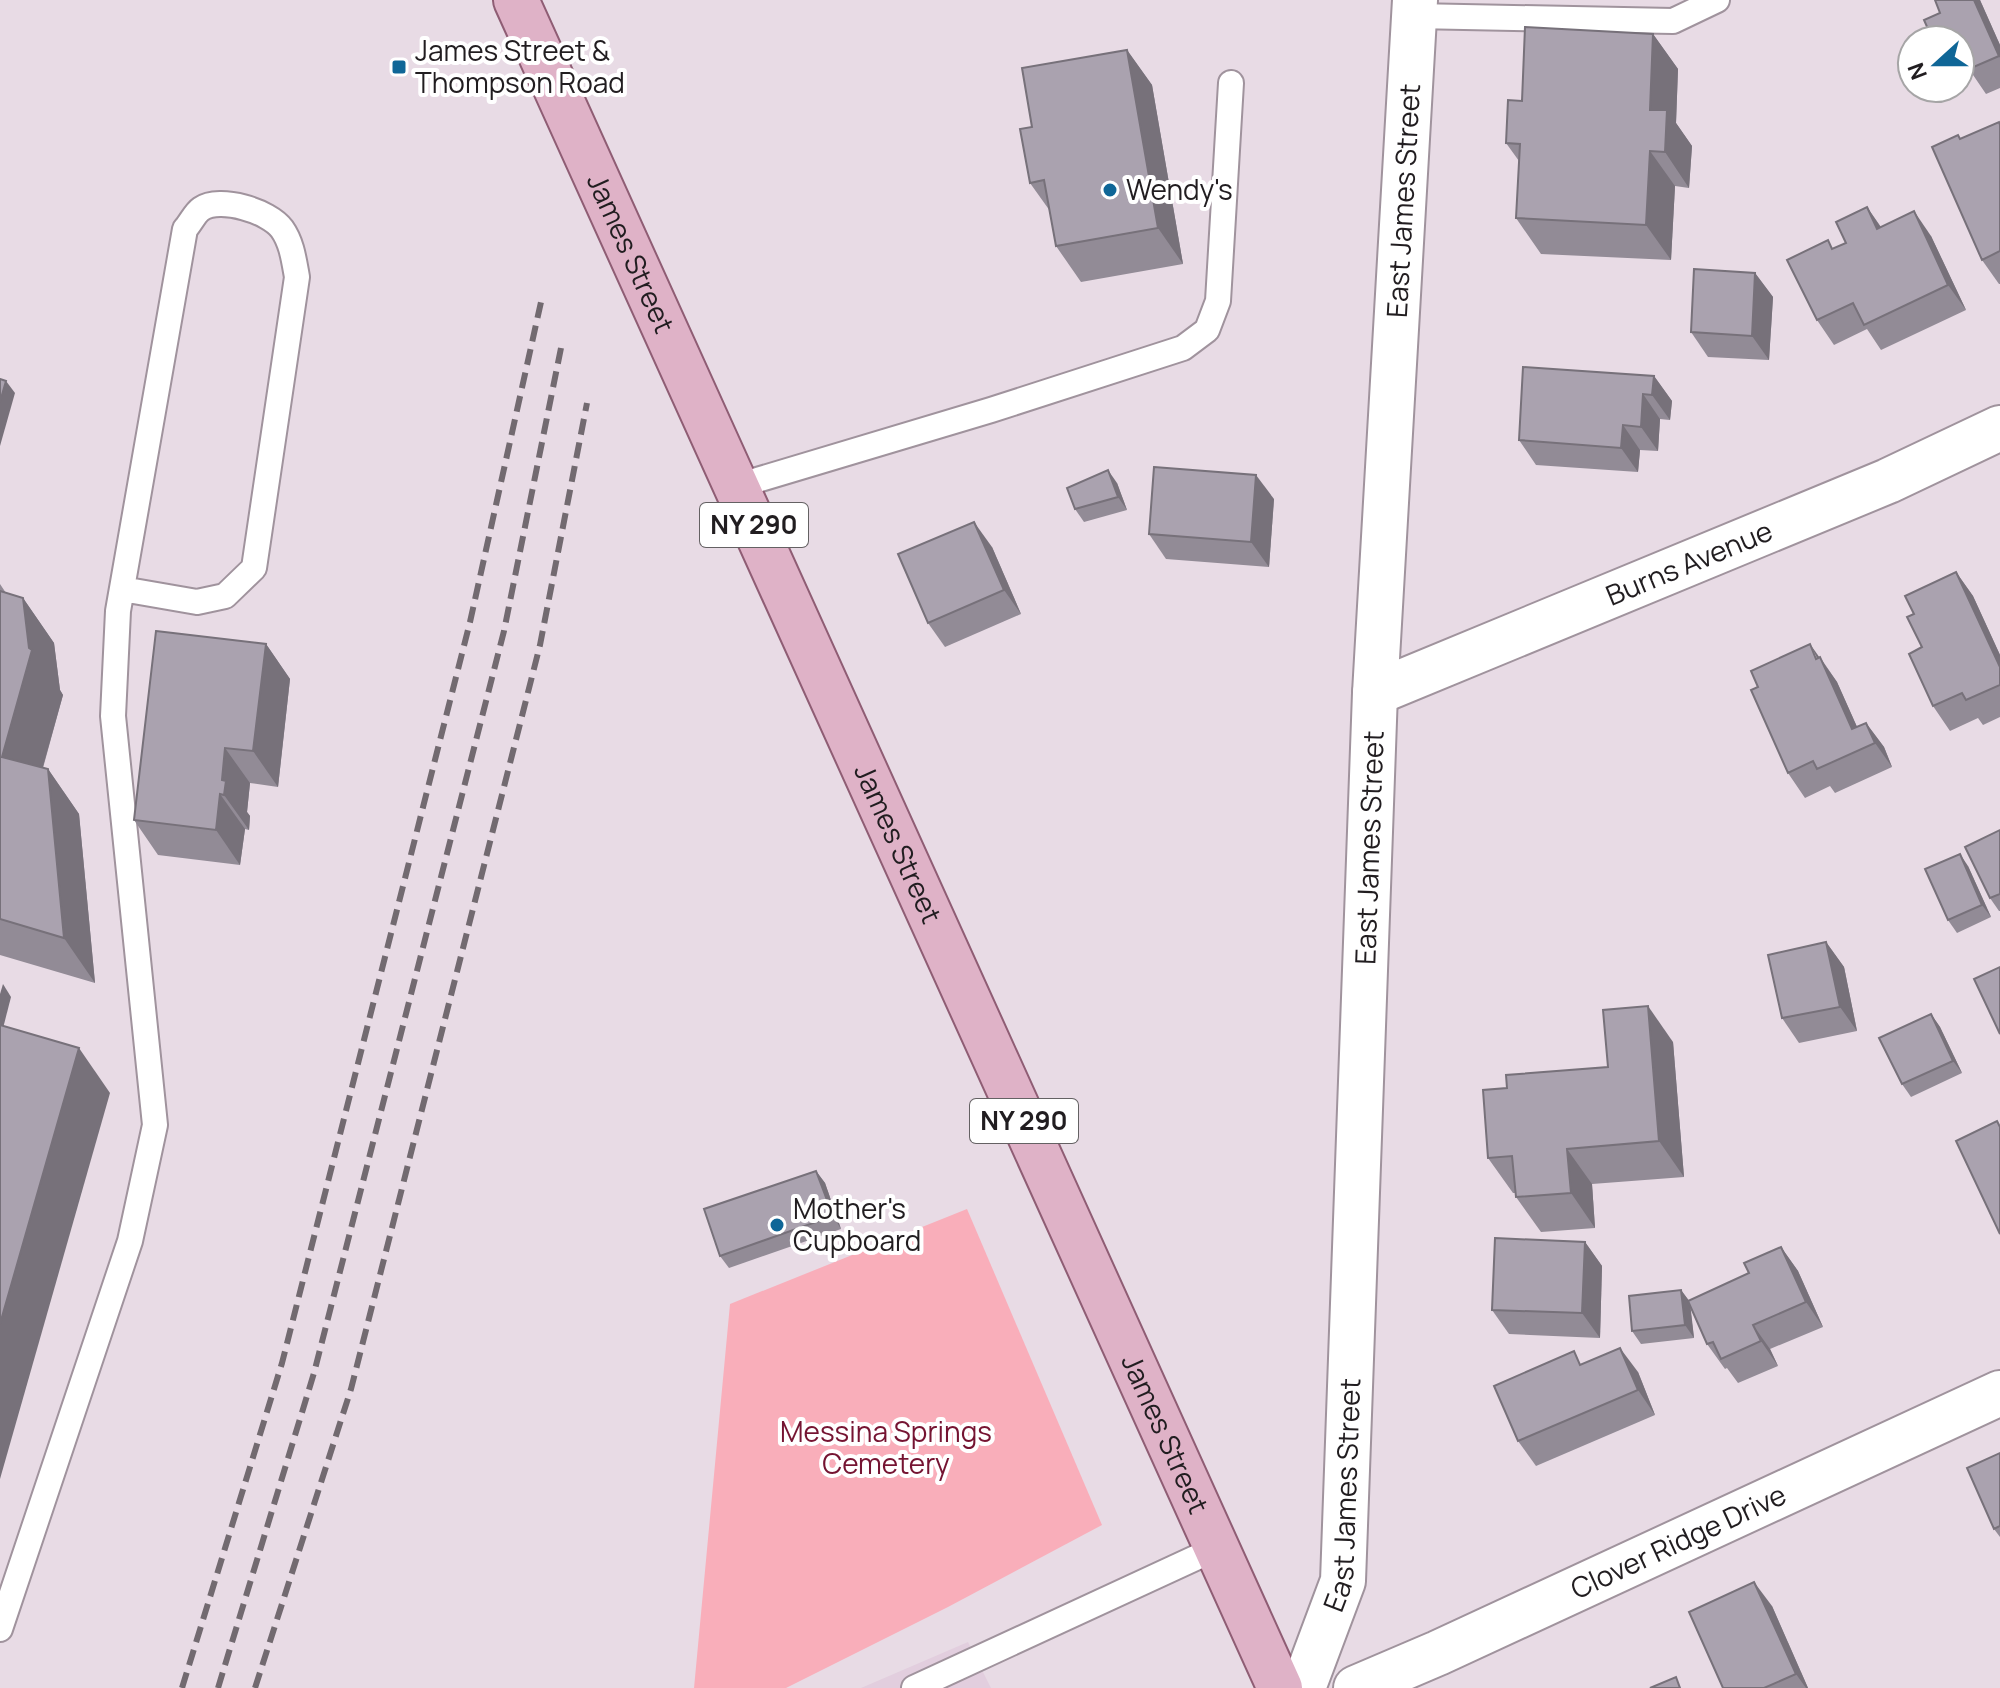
<svg xmlns="http://www.w3.org/2000/svg" width="2000" height="1688" viewBox="0 0 2000 1688" font-family="Manrope,sans-serif">
<style>
.built{fill:#e2cede}
.green{fill:#f9aeba}
.lines{fill:none;stroke-linecap:round;stroke-linejoin:round}
.service-casing{stroke:#a0939d;stroke-width:28}
.minor-casing{stroke:#a0939d;stroke-width:48}
.primary-casing{stroke:#8f5d74;stroke-width:48}
.service{stroke:#fff;stroke-width:24}
.minor{stroke:#fff;stroke-width:44}
.primary{stroke:#dfb2c7;stroke-width:44}
.rail{stroke:#726a70;stroke-width:6;stroke-dasharray:16 8;stroke-linecap:butt}
.wall{fill:#928b96}
.shaded-wall{fill:#77717a}
.building{fill:#aaa2af;stroke:#77717a;stroke-width:2}
.poi-dot{fill:#0f6697;stroke:#fff;stroke-width:3}
.labels{text-anchor:middle;stroke-width:8;stroke-linejoin:round;paint-order:stroke}
.shield{fill:#fff;stroke:#646163;stroke-width:2}
.shield-label{font-size:26px;font-weight:bold;fill:#211d20}
.poi-label{font-size:28px;fill:#211d20;stroke:#fff;text-anchor:start}
.street-label{font-size:28px;fill:#211d20;stroke:#fff}
.park-label{font-size:28px;fill:#751432;stroke:#fff}
</style>
<rect width="100%" height="100%" fill="#e8dbe5"/>
<path class="built" d="M968,1642L991,1688H861Z"/>
<path class="green" d="M967,1209L1102,1525L948,1607L786,1688H694L730,1304Z"/>
<g class="lines">
<defs>
<g id="service">
<path d="M1414,16L1673,21L1717,0"/>
<path d="M737,486L991,410L1183,348L1207,330L1218,301L1231,83"/>
<path d="M0,1629L130,1241L155,1125L113,716L118,611L185,229C190,224 195,213 201,209C220,196 269,211 282,229C292,243 294,261 297,277L254,568L225,596L197,602L122,589"/>
<path d="M914,1688L1217,1548"/>
</g>
<g id="minor">
<path id="s1" d="M1375,693L1888,481L2000,428"/>
<path id="s2" d="M1303,1688L1343,1581L1375,693L1415,0"/>
<path id="s3" d="M1356,1688L1438,1653L2000,1393"/>
</g>
<g id="primary">
<path id="s4" d="M516,0L1280,1688"/>
</g>
</defs>
<use href="#service" class="service-casing"/>
<use href="#minor" class="minor-casing"/>
<use href="#primary" class="primary-casing"/>
<use href="#service" class="service"/>
<use href="#minor" class="minor"/>
<use href="#primary" class="primary"/>
<g class="rail">
<path d="M182,1688L282,1363L470,622L541,302"/>
<path d="M218,1688L314,1373L504,631L561,348"/>
<path d="M255,1688L351,1389L540,645L587,403"/>
</g>
</g>
<g class="wall">
<path d="M1980,0L2000,45V88L1986,94L1969,69L1963,57L1960,58V40H1933L1932,38Z"/>
<path d="M1653,34L1678,69L1676,123L1692,146L1689,188L1675,186L1671,260L1541,254L1516,218L1519,161L1506,143L1522,101Z"/>
<path d="M1127,50L1152,85L1183,264L1081,282L1056,246L1050,211L1030,183L1032,127Z"/>
<path d="M2000,124V284H1999L1982,260L1961,139Z"/>
<path d="M1867,207L1881,227L1931,236L1966,310L1881,350L1867,329L1834,345L1817,320L1834,248L1846,243Z"/>
<path d="M1755,273L1773,297L1769,360L1708,357L1691,332Z"/>
<path d="M1654,376L1672,401L1670,420L1660,419L1658,451L1640,450L1638,472L1536,465L1519,440Z"/>
<path d="M1117,483L1127,510L1084,522L1075,509Z"/>
<path d="M1274,499L1269,567L1166,559L1149,534Z"/>
<path d="M992,547L1021,614L945,647L928,623Z"/>
<path d="M1956,572L1973,596L2000,655V717L1983,725L1978,718L1950,731L1933,706L1914,614Z"/>
<path d="M0,584L6,593L23,598L54,643L60,690L63,695L43,768L48,769L79,814L95,983L0,955Z"/>
<path d="M266,644L290,679L278,787L250,783L247,812L250,816L249,830L245,829L240,865L158,855L134,820Z"/>
<path d="M1820,657L1837,682L1857,727L1866,723L1884,747L1892,767L1835,793L1830,786L1805,798L1788,773Z"/>
<path d="M2000,830V911H1999L1990,898Z"/>
<path d="M1968,866L1991,917L1957,933L1948,920Z"/>
<path d="M1826,942L1844,967L1857,1031L1799,1043L1782,1018Z"/>
<path d="M1931,1014L1940,1027L1962,1073L1911,1097L1902,1084Z"/>
<path d="M1673,1042L1684,1177L1592,1184L1595,1228L1541,1232L1516,1197V1193H1513L1488,1158L1507,1088L1608,1067Z"/>
<path d="M816,1171L825,1183L841,1229L729,1268L720,1256Z"/>
<path d="M1585,1242L1602,1266L1600,1338L1509,1334L1492,1310Z"/>
<path d="M1781,1247L1798,1271L1823,1327L1770,1349L1778,1366L1738,1383L1727,1368L1725,1369L1707,1344L1690,1307L1694,1338L1641,1344L1632,1331L1681,1290L1689,1301L1749,1273Z"/>
<path d="M1583,1363L1638,1372L1655,1415L1536,1466L1518,1441Z"/>
<path d="M2000,1453V1537L1994,1529Z"/>
<path d="M1772,1606L1808,1688H1723Z"/>
</g>
<g class="shaded-wall">
<path d="M1974,0H1980L2000,45V58Z"/>
<path d="M1653,34L1678,69L1676,123L1692,146L1689,188L1665,152L1650,110Z"/>
<path d="M1127,50L1152,85L1183,264L1158,228Z"/>
<path d="M1650,151L1675,186L1671,260L1646,225Z"/>
<path d="M1867,207L1884,232L1877,229Z"/>
<path d="M1914,211L1931,236L1966,310L1948,285Z"/>
<path d="M1755,273L1773,297L1769,360L1752,336Z"/>
<path d="M1654,376L1672,401L1670,420L1652,395Z"/>
<path d="M6,381L15,393L0,446V402Z"/>
<path d="M1643,394L1660,419L1658,451L1641,427Z"/>
<path d="M1623,425L1640,450L1638,472L1621,448Z"/>
<path d="M1108,470L1117,483L1127,510L1118,497Z"/>
<path d="M1256,475L1274,499L1269,567L1251,542Z"/>
<path d="M974,522L992,547L1021,614L1004,590Z"/>
<path d="M1956,572L1973,596L2000,655V667Z"/>
<path d="M23,598L54,643L60,690L63,695L33,802L2,757L29,648Z"/>
<path d="M266,644L290,679L278,787L253,751Z"/>
<path d="M1810,644L1837,682L1866,747L1852,729Z"/>
<path d="M1866,723L1884,747L1892,767L1875,743Z"/>
<path d="M225,748L250,783L247,812L250,816L249,830L224,795L222,780Z"/>
<path d="M48,769L79,814L95,983L64,938Z"/>
<path d="M220,794L245,829L240,865L216,830Z"/>
<path d="M1960,854L1968,866L1991,917L1982,905Z"/>
<path d="M1826,942L1844,967L1857,1031L1840,1007Z"/>
<path d="M3,984L11,997L0,1040V994Z"/>
<path d="M1648,1006L1673,1042L1684,1177L1659,1141Z"/>
<path d="M1931,1014L1940,1027L1962,1073L1953,1061Z"/>
<path d="M79,1048L110,1093L0,1479V1324Z"/>
<path d="M1567,1149L1592,1184L1595,1228L1571,1193Z"/>
<path d="M816,1171L825,1183L841,1229L833,1216Z"/>
<path d="M1585,1242L1602,1266L1600,1338L1582,1313Z"/>
<path d="M1781,1247L1798,1271L1823,1327L1806,1302Z"/>
<path d="M1681,1290L1690,1302L1694,1338L1685,1325Z"/>
<path d="M1753,1325L1770,1349L1778,1366L1761,1341Z"/>
<path d="M1620,1348L1638,1372L1655,1415L1638,1390Z"/>
<path d="M1754,1582L1772,1606L1808,1688H1806L1796,1674Z"/>
</g>
<g class="building">
<path d="M1935,0H1974L1999,56L1969,69L1960,49V40H1956L1951,30L1932,38L1924,20L1940,13Z"/>
<path d="M1525,27L1653,34L1650,110H1667L1665,152L1650,151L1646,225L1516,218L1520,144L1506,143L1508,100L1522,101Z"/>
<path d="M1127,50L1158,228L1056,246L1044,180L1030,183L1020,129L1032,127L1022,68Z"/>
<path d="M1999,122L2000,125V251L1982,260L1932,147L1958,135L1960,139Z"/>
<path d="M1867,207L1877,229L1914,211L1948,285L1864,325L1853,303L1817,320L1787,260L1828,240L1832,249L1846,243L1836,222Z"/>
<path d="M1694,269L1755,273L1752,336L1691,332Z"/>
<path d="M1523,367L1654,376L1652,395L1643,394L1641,427L1623,425L1621,448L1519,440Z"/>
<path d="M0,379L6,381L0,402Z"/>
<path d="M1154,467L1256,475L1251,542L1149,534Z"/>
<path d="M1108,470L1118,497L1075,509L1067,488Z"/>
<path d="M974,522L1004,590L928,623L898,554Z"/>
<path d="M1956,572L2000,667V685L1966,700L1962,693L1933,706L1909,654L1922,647L1907,617L1914,614L1905,596Z"/>
<path d="M0,591L23,598L29,648L32,650L2,757L48,769L64,938L0,919Z"/>
<path d="M156,631L266,644L253,751L225,748L222,780L226,781L224,795L220,794L216,830L134,820Z"/>
<path d="M1810,644L1816,659L1820,657L1852,729L1866,723L1875,743L1817,769L1813,761L1788,773L1751,690L1758,687L1751,671Z"/>
<path d="M2000,830V894L1990,898L1965,847Z"/>
<path d="M1960,854L1982,905L1948,920L1925,869Z"/>
<path d="M1826,942L1840,1007L1782,1018L1768,955Z"/>
<path d="M2000,967V1034L1974,979Z"/>
<path d="M1648,1006L1659,1141L1567,1149L1571,1193L1516,1197L1512,1156L1488,1158L1483,1090L1507,1088L1506,1075L1608,1067L1603,1010Z"/>
<path d="M1931,1014L1953,1061L1902,1084L1879,1038Z"/>
<path d="M0,1025L79,1048L0,1324Z"/>
<path d="M1997,1121L2000,1127V1234L1956,1141Z"/>
<path d="M816,1171L833,1216L720,1256L704,1209Z"/>
<path d="M1495,1238L1585,1242L1582,1313L1492,1310Z"/>
<path d="M1781,1247L1806,1302L1753,1325L1761,1341L1721,1359L1713,1342L1707,1344L1688,1301L1749,1273L1744,1263Z"/>
<path d="M1681,1290L1685,1325L1632,1331L1629,1296Z"/>
<path d="M1620,1348L1638,1390L1518,1441L1494,1386L1574,1351L1580,1365Z"/>
<path d="M2000,1453V1526L1994,1529L1967,1468Z"/>
<path d="M1754,1582L1796,1674L1764,1688H1723L1689,1612Z"/>
<path d="M1676,1677L1680,1688H1650Z"/>
</g>
<g class="poi-dot">
<rect x="391" y="59" width="16" height="16" rx="4"/>
<circle cx="1110" cy="190" r="8"/>
<circle cx="777" cy="1225" r="8"/>
</g>
<g class="labels">
<g class="shield">
<rect x="700" y="503" width="108" height="44" rx="6"/>
<rect x="970" y="1099" width="108" height="44" rx="6"/>
</g>
<g class="shield-label">
<text x="754" y="534">NY 290</text>
<text x="1024" y="1130">NY 290</text>
</g>
<g class="poi-label">
<text x="415" y="61">James Street &amp;<tspan x="415" dy="32">Thompson Road</tspan></text>
<text x="1126" y="200">Wendy's</text>
<text x="793" y="1219">Mother's<tspan x="793" dy="32">Cupboard</tspan></text>
</g>
<g class="street-label">
<text dy="10" stroke="none"><textPath href="#s2" startOffset="1496">East James Street</textPath></text>
<text dy="10" stroke="none"><textPath href="#s4" startOffset="278">James Street</textPath></text>
<text dy="10" stroke="none"><textPath href="#s1" startOffset="340">Burns Avenue</textPath></text>
<text dy="10" stroke="none"><textPath href="#s4" startOffset="926">James Street</textPath></text>
<text dy="10" stroke="none"><textPath href="#s2" startOffset="848">East James Street</textPath></text>
<text dy="10" stroke="none"><textPath href="#s4" startOffset="1574">James Street</textPath></text>
<text dy="10" stroke="none"><textPath href="#s2" startOffset="200">East James Street</textPath></text>
<text dy="10" stroke="none"><textPath href="#s3" startOffset="354">Clover Ridge Drive</textPath></text>
</g>
<g class="park-label">
<text x="886" y="1442">Messina Springs<tspan x="886" dy="32">Cemetery</tspan></text>
</g>
</g>
<g transform="translate(1936 64) rotate(249)"><circle r="38" fill="#ffffff" stroke="#a6a5a6" stroke-width="2"/>
<path d="M0-6L14 30L0 20L-14 30Z" fill="#0f6697"/>
<text y="-12" font-size="22" font-weight="bold" text-anchor="middle" fill="#211d20">N</text>
</g>
</svg>
